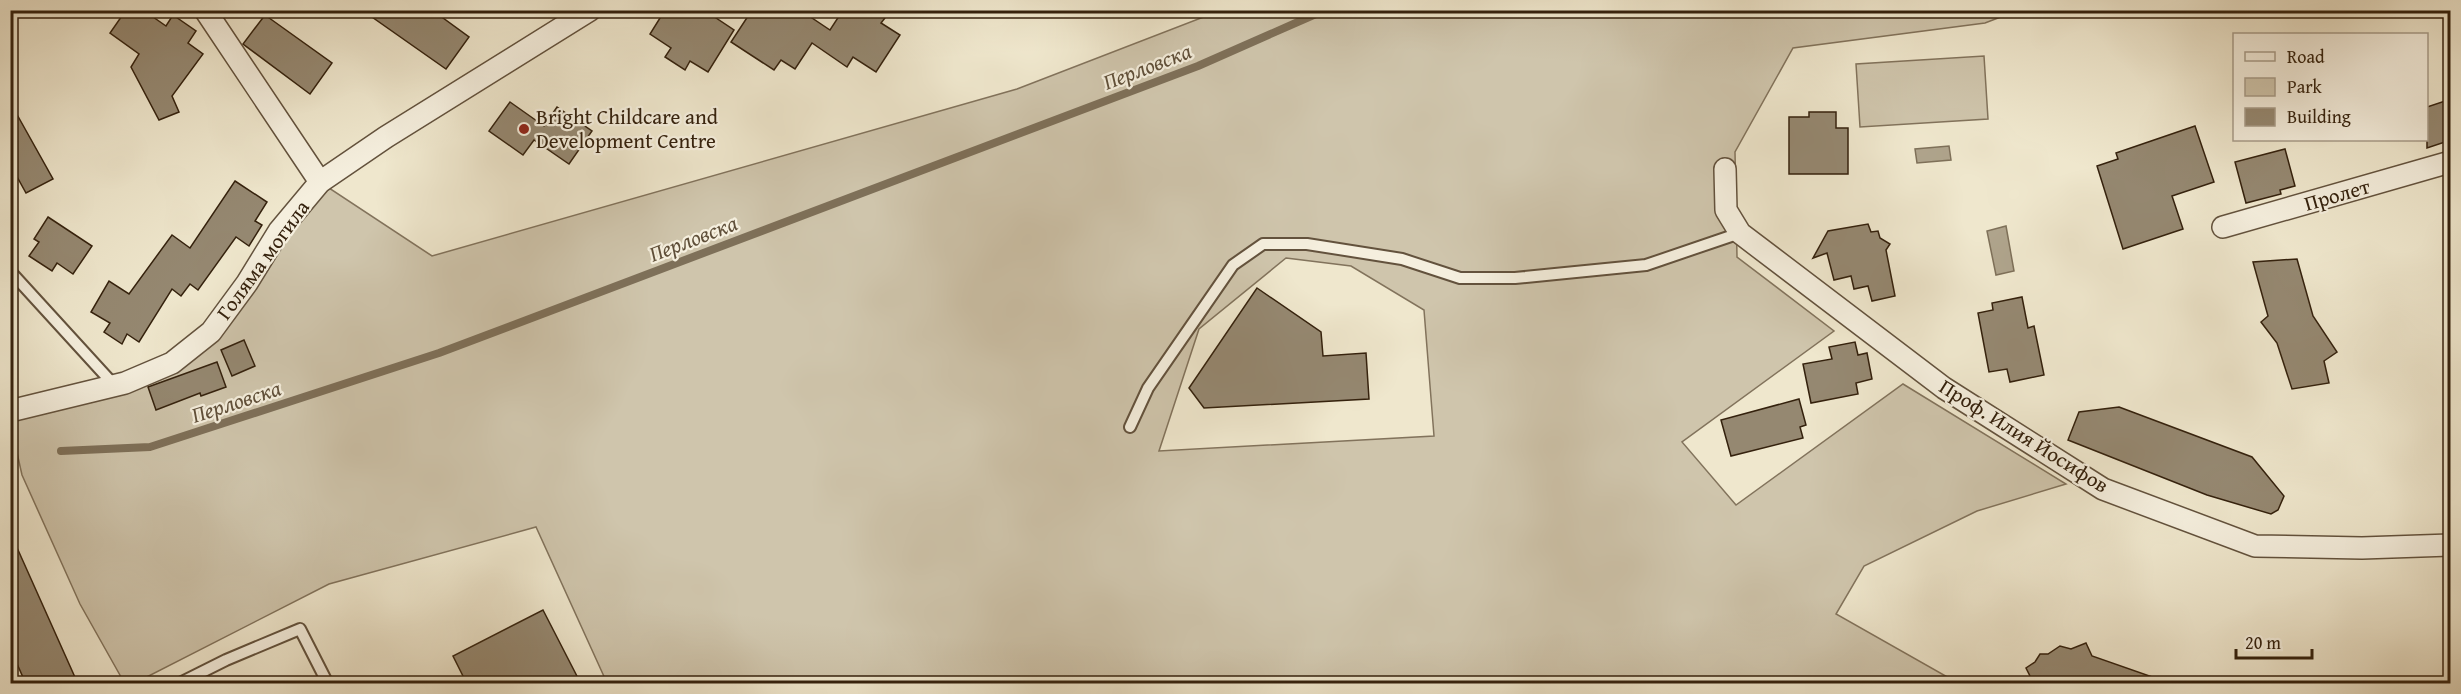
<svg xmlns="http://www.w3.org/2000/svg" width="2461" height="694" viewBox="0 0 2461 694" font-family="'Gentium Book Plus',serif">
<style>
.green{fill:#cfc5ac;stroke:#82735c;stroke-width:1.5;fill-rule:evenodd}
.water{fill:#afa48c;stroke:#7e7059;stroke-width:1.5}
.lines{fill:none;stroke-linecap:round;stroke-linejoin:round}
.stream{stroke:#7e7059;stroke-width:8}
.building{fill:#958871;stroke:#34210d;stroke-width:1.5}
.service-casing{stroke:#63523d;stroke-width:14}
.minor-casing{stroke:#63523d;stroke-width:24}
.service{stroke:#f5efde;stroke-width:10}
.minor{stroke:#f5efde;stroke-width:21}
.poi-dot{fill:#8f2418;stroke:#f5efde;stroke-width:2}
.labels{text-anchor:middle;stroke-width:4.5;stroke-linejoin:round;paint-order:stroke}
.poi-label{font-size:21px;fill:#34210d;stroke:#f5efde;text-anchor:start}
.street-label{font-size:21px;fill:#34210d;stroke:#f5efde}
.water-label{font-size:22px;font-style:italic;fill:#5f4f39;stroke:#f5efde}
</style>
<rect width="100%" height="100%" fill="#efe7cd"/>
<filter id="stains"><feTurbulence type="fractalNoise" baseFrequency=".00333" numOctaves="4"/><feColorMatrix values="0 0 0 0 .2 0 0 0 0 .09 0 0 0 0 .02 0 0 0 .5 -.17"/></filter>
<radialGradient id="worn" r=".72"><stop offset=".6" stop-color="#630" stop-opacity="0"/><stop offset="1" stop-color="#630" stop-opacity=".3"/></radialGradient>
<g class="green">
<path d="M2019,10L1985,23L1793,48L1735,152L1737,257L1834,331L1682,442L1736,505L1903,384L2066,484L1977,511L1864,566L1836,614L1958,683H607L536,527L329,584L135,683L125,684L80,604L22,475L11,426L10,411L172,363L320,182L432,256L1017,89L1219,11ZM1286,258L1351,266L1424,310L1434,436L1159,451L1199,329Z"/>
<path d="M1984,56L1988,119L1860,127L1856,64Z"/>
</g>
<g class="water">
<path d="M1949,146L1951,160L1917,163L1915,149Z"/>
<path d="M2006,226L2014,271L1996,275L1987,231Z"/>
</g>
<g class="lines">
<path class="stream" d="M61,451L150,447L439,353L1198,66L1325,10"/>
</g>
<g class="building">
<path d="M126,10H143L166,26L173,15L196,31L188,43L203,54L172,96L179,112L159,120L131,67L139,54L110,33Z"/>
<path d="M362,10H432L469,37L446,69Z"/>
<path d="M665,10H704L734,30L708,72L690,61L685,70L665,57L671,48L650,34Z"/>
<path d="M752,10H800L830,30L843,10H874L885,18L881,23L900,35L876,72L853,57L847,67L812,43L795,69L781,60L774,70L731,42Z"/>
<path d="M265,15L332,63L310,94L243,44Z"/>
<path d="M2451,99V140L2427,148V107Z"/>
<path d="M10,102L53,179L26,193L10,164Z"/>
<path d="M510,102L544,126L557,107L592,131L569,164L534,140L523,155L489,131Z"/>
<path d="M1809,112H1836V128H1848V174H1789V117H1809Z"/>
<path d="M2195,126L2214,182L2172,196L2183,229L2123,249L2097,166L2118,159L2116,153Z"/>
<path d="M2285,149L2295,186L2280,190L2281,194L2246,203L2235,162Z"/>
<path d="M235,181L267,202L255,221L262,225L249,246L236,237L198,290L190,284L181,296L172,289L139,342L127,334L122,344L104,332L110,323L91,312L109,281L129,294L172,235L190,248Z"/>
<path d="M48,217L92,246L73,274L57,263L52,271L29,256L39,242L34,239Z"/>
<path d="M1868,224L1871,232L1878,231L1880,238L1890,244L1886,250L1895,296L1872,301L1868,286L1854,289L1851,276L1834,280L1827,253L1813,258L1828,231Z"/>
<path d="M2297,259L2313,316L2337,352L2324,361L2329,383L2292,389L2277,343L2261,322L2268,316L2253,262Z"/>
<path d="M1257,288L1321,332L1323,356L1366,353L1369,399L1204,408L1189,388Z"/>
<path d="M2022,297L2028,328L2034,326L2044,375L2010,382L2007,369L1989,372L1978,313L1993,310L1992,303Z"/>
<path d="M244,340L255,366L232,376L221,350Z"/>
<path d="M1855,342L1858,355L1867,353L1872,379L1856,383L1858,394L1811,403L1803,364L1832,359L1829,347Z"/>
<path d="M217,362L226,387L201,396L200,393L156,410L148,387Z"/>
<path d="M1799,399L1806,425L1800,427L1803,438L1731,456L1721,420Z"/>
<path d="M2119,407L2252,457L2284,496L2278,510L2271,514L2207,495L2068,440L2079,412Z"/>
<path d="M10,532L78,684H26L10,648Z"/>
<path d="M543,610L581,684H467L453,656Z"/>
<path d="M2086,643L2092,656L2161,680V684H2034L2026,668L2035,662L2040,654H2048L2060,646L2071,649Z"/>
</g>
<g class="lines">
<defs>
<g id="service">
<path d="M10,271L115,386"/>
<path d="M1130,427L1148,388L1233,265L1263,244H1307L1402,259L1460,278H1515L1646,265L1740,233"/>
<path d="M178,684L226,660L300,629L328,684"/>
</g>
<g id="minor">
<path d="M205,10L320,182"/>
<path d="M1725,169L1726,210L1740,233L1944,388L2103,489L2255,546L2362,548L2450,545"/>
<path d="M2223,227L2450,162"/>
<path d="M10,411L125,383L172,363L211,332L247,283L279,231L320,182L386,137L590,10"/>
</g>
</defs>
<use href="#service" class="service-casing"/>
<use href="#minor" class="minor-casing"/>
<use href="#service" class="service"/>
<use href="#minor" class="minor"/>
</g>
<circle class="poi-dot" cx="524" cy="129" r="6"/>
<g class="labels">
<g class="poi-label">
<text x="536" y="124">Bright Childcare and<tspan x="536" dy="24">Development Centre</tspan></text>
</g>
<g class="street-label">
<text transform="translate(2337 195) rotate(-16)" y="7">Пролет</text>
<text transform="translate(263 260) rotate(-54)" y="7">Голяма могила</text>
<text transform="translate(2024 436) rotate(32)" y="7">Проф. Илия Йосифов</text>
</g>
<g class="water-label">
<text transform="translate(1147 66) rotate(-21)" y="8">Перловска</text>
<text transform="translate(693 238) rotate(-21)" y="8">Перловска</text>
<text transform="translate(236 401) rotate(-18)" y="8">Перловска</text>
</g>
</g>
<rect width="2461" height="694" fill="none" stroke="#efe7cd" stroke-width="36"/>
<rect x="12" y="12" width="2437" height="670" fill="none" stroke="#34210d" stroke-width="3"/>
<rect x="18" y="18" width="2425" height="658" fill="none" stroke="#34210d" stroke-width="1.5"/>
<rect x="2233" y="33" width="195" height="108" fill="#f5efde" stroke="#a89d8a" stroke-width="1.5"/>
<rect x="2245" y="52" width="30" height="9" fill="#f5efde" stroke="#a89d8a" stroke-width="1.5"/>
<text x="2287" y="63" font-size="18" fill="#34210d">Road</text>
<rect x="2245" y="78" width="30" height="18" fill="#cfc5ac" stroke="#a89d8a" stroke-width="1.5"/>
<text x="2287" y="93" font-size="18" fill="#34210d">Park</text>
<rect x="2245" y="108" width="30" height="18" fill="#958871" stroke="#a89d8a" stroke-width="1.5"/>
<text x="2287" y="123" font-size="18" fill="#34210d">Building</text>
<path d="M2236 649v9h76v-9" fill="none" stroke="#34210d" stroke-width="3"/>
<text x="2245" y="649" font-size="18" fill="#34210d" stroke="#f5efde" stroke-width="4.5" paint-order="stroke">20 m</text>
<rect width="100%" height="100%" filter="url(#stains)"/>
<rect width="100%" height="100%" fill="url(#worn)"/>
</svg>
